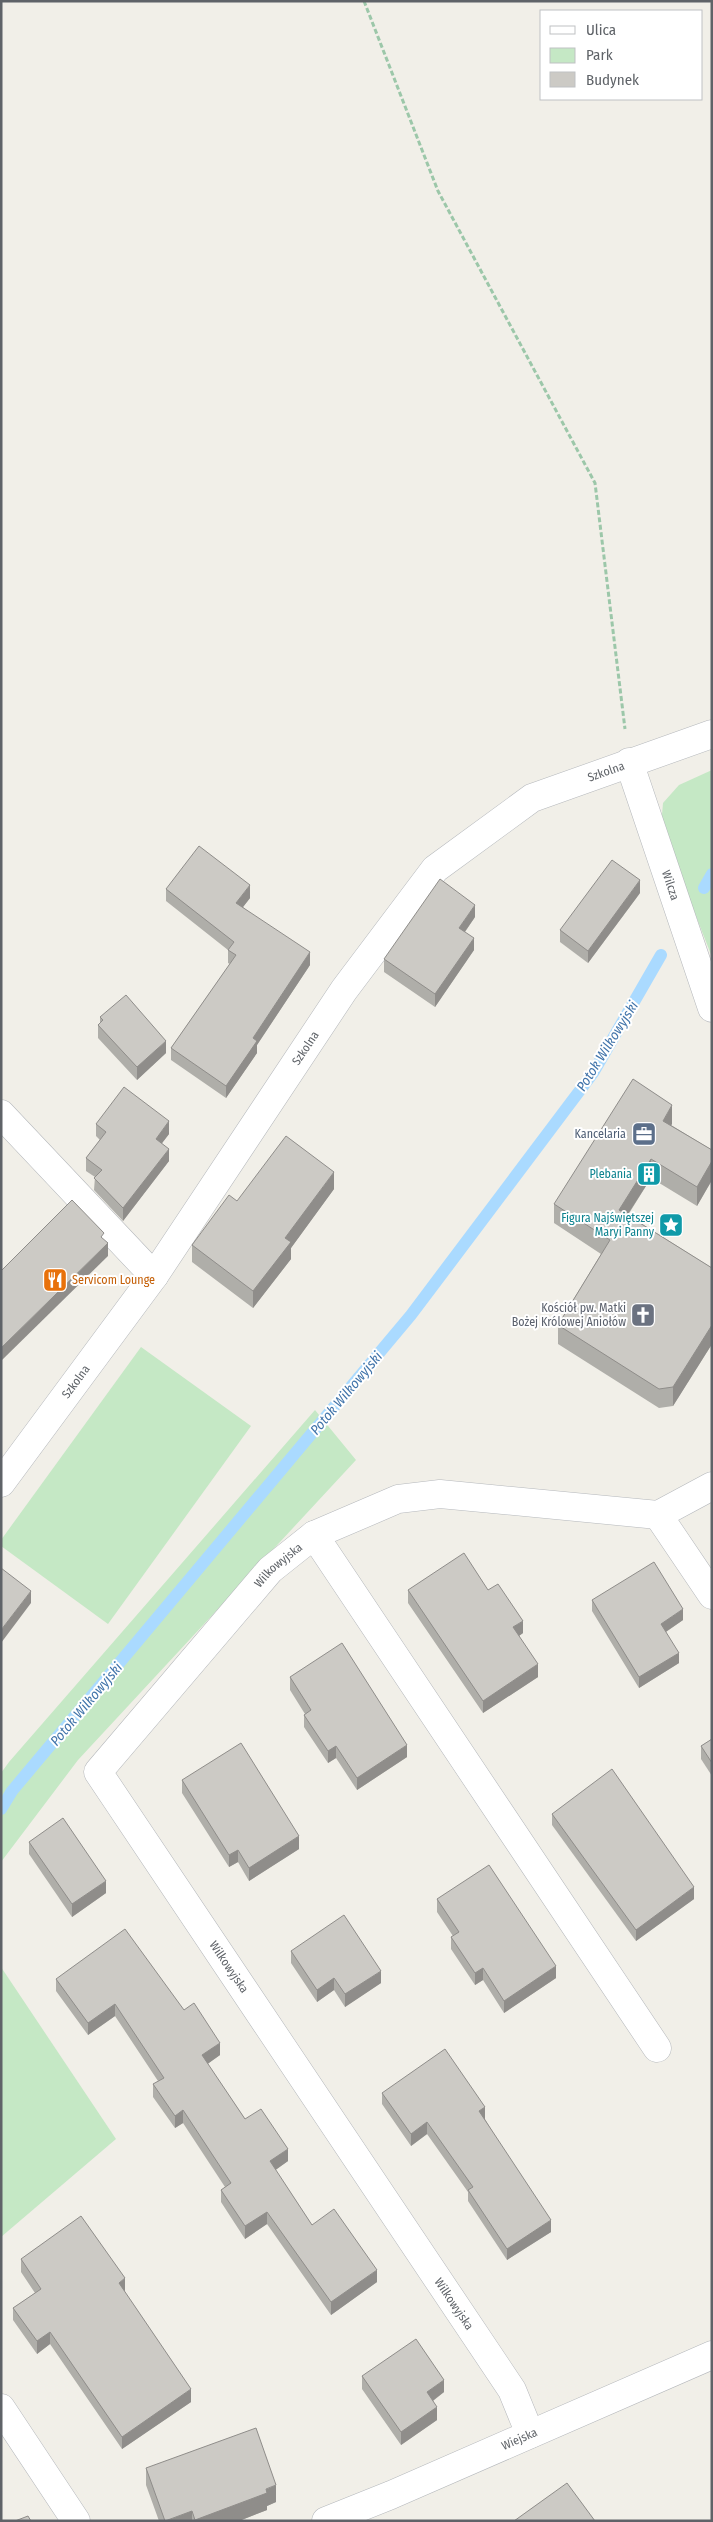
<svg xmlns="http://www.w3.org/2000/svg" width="713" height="2522" viewBox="0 0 713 2522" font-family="'Fira Sans Condensed',sans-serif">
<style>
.green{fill:#c5e8c5}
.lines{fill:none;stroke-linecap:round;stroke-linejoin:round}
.stream{stroke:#aadaff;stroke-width:12}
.minor-casing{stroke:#b5b8bc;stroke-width:29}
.path{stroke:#9cc7a9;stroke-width:3;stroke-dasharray:5 2.5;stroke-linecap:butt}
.minor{stroke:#fff;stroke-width:28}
.wall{fill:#afaea9}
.shaded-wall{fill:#8f8d8a}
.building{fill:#cccac5;stroke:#8f8d8a}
.labels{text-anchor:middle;stroke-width:4;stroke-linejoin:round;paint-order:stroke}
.street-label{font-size:12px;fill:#5f6368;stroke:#fff}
.service-label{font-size:12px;fill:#4e5e75;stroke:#fff;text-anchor:end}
.culture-label{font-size:12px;fill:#0d838f;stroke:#fff;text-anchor:end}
.food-label{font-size:12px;fill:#c56008;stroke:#fff;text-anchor:start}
.worship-label{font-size:12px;fill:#5b616d;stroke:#fff;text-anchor:end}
.water-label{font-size:14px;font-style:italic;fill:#4174aa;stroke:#fff}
</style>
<rect width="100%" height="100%" fill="#f1efe8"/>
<g class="green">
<path d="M712,770V957L661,827L663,803L679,785Z"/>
<path d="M141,1347L251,1426L108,1624L1,1546V1540Z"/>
<path d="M315,1410L356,1460L78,1760L1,1862V1773L9,1762Z"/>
<path d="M1,1967L116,2139L1,2237Z"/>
</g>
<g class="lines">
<g class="stream">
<path d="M704,888L712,874"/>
<path d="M1,1809L12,1791L411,1315L593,1073L661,955"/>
</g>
<defs>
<g id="minor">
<path id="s1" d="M629,762L712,1008"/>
<path d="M1,1114L154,1276"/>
<path id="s2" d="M1,1483L154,1276L344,990L435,869L532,798L712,734"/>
<path d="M658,1515L712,1595"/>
<path d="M314,1535L657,2048"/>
<path d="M1,2408L76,2521"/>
<path id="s3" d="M530,2434L512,2390L98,1772L270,1570L314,1535L398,1499L440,1494L658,1515L712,1486"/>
<path id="s4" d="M326,2521L391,2495L712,2355"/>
</g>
</defs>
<use href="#minor" class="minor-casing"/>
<path class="path" d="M364,1L438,191L595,483L625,729"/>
<use href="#minor" class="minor"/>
</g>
<g class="wall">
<path d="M166,889L250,898L243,907L310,965L257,1045V1053L226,1098L171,1060V1048L230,964L228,963V950L166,901Z"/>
<path d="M640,893L588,963L560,942V930Z"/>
<path d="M475,917L465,932L474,950L435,1007L384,972V959Z"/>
<path d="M100,1017L166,1053L137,1080L98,1038V1025L100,1023Z"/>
<path d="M96,1124L169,1134L162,1143L169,1161L123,1221L94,1190L95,1177L86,1171V1158L100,1140L96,1136Z"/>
<path d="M672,1124L671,1125L712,1150V1180L697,1206L651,1178L628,1215L712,1268V1344L673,1406L659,1408L558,1344V1325L601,1254L554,1223V1204Z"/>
<path d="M334,1189L291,1248V1259L253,1308L192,1262V1245L237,1201Z"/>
<path d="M408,1590H488L523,1633L519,1636L538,1677L483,1713L408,1603Z"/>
<path d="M592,1600L683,1620L666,1632L679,1663L639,1688L592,1611Z"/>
<path d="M290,1677L407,1757L357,1790L336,1758L328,1763L304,1727V1715L305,1714L290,1690Z"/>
<path d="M712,1739V1776L701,1759V1746Z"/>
<path d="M182,1780L299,1849L249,1881L238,1862L229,1867L182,1793Z"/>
<path d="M552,1814L694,1899L636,1941L552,1825Z"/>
<path d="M29,1842L106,1893L72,1917L29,1854Z"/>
<path d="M437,1899L556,1978L504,2013L483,1980L475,1985L451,1949V1937L453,1936L437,1912Z"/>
<path d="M291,1951L381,1983L345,2007L334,1990L317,2002L291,1963Z"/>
<path d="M56,1979L184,2010L220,2055L207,2064L245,2119L288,2161L275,2170L312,2225L377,2282L331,2315L267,2224L245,2239L221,2202V2190L225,2187L183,2123L175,2128L153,2097V2084L158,2081L115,2016L88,2035L56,1991Z"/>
<path d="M382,2093L485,2119L551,2232L507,2260L468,2201V2192L427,2134L411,2146L382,2104Z"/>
<path d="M21,2259L125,2291H124L191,2402L122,2449L50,2344L37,2354L13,2320V2308L35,2293L21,2272Z"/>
<path d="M362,2376L444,2392L433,2401L437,2420L401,2445L362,2389Z"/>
<path d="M146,2468L276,2502L267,2506V2510L239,2521H159L146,2485Z"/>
</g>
<g class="shaded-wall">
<path d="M640,880V893L588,963V951Z"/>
<path d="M250,885V898L236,916V903Z"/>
<path d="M475,905V917L459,940V928Z"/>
<path d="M474,938V950L435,1007V994Z"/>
<path d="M310,952V965L257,1045V1053L226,1098V1086L253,1038Z"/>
<path d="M166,1041V1053L137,1080V1067Z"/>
<path d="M672,1105V1124L663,1140V1121Z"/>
<path d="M169,1121V1134L156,1151V1139Z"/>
<path d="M169,1149V1161L123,1221V1208Z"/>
<path d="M651,1159V1178L619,1228V1210Z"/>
<path d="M712,1161V1180L697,1206V1187Z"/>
<path d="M334,1172V1189L291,1248V1259L253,1308V1291L285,1238Z"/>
<path d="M108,1243V1256L1,1361V1348Z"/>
<path d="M712,1325V1344L673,1406V1387Z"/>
<path d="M31,1591V1603L1,1643V1630Z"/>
<path d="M683,1609V1620L661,1635V1624Z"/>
<path d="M523,1621V1633L513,1640V1627Z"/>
<path d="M679,1653V1663L639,1688V1677Z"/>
<path d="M538,1664V1677L483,1713V1701Z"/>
<path d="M407,1745V1757L357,1790V1778Z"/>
<path d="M336,1746V1758L328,1763V1751Z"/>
<path d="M299,1836V1849L249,1881V1868Z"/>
<path d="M238,1850V1862L229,1867V1855Z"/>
<path d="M106,1881V1893L72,1917V1904Z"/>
<path d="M694,1887V1899L636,1941V1930Z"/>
<path d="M556,1966V1978L504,2013V2001Z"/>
<path d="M483,1968V1980L475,1985V1973Z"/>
<path d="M381,1971V1983L345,2007V1994Z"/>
<path d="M334,1978V1990L317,2002V1990Z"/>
<path d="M115,2004V2016L88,2035V2023Z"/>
<path d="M220,2043V2055L202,2068V2055Z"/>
<path d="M485,2107V2119L479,2123V2111Z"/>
<path d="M183,2110V2123L175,2128V2116Z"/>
<path d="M427,2122V2134L411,2146V2134Z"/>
<path d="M288,2149V2161L270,2174V2161Z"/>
<path d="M267,2212V2224L245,2239V2226Z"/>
<path d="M551,2220V2232L507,2260V2249Z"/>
<path d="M377,2270V2282L331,2315V2302Z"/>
<path d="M125,2278V2291L119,2295V2283Z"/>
<path d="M50,2332V2344L37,2354V2341Z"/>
<path d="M444,2380V2392L427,2405V2392Z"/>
<path d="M191,2389V2402L122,2449V2437Z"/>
<path d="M437,2407V2420L401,2445V2432Z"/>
<path d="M276,2485V2502L267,2506V2510L239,2521H195V2520Z"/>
<path d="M192,2511V2521H166Z"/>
</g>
<g class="building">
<path d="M199,846L250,885L236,903L310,952L253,1038L257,1041L226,1086L171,1048L236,955L228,950L234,942L166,889Z"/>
<path d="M612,860L640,880L588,951L560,930Z"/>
<path d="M440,879L475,905L459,928L474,938L435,994L384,959Z"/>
<path d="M126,995L166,1041L137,1067L98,1025L103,1020L100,1017Z"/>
<path d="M633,1079L672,1105L663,1121L712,1150V1161L697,1187L651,1159L619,1210L712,1268V1325L673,1387L659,1389L558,1325L610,1240L554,1204Z"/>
<path d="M124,1087L169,1121L156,1139L169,1149L123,1208L94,1178L102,1170L86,1158L106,1132L96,1124Z"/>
<path d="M286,1136L334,1172L285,1238L291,1242L253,1291L192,1245L229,1195L237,1201Z"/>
<path d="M72,1200L104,1233L101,1237L108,1243L1,1348V1271Z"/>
<path d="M464,1553L488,1590L498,1584L523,1621L513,1627L538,1664L483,1701L408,1590Z"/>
<path d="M654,1562L683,1609L661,1624L679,1653L639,1677L592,1600Z"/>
<path d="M1,1568L31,1591L1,1630Z"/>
<path d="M342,1643L407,1745L357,1778L336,1746L328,1751L304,1715L311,1710L290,1677Z"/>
<path d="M712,1739V1763L701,1746Z"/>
<path d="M241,1743L299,1836L249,1868L238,1850L229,1855L182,1780Z"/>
<path d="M612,1769L694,1887L636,1930L552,1814Z"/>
<path d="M63,1818L106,1881L72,1904L29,1842Z"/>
<path d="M489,1865L556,1966L504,2001L483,1968L475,1973L451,1937L459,1932L437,1899Z"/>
<path d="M344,1915L381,1971L345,1994L334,1978L317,1990L291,1951Z"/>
<path d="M125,1929L184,2010L194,2003L220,2043L202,2055L245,2119L261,2109L288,2149L270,2161L312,2225L334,2209L377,2270L331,2302L267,2212L245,2226L221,2190L231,2183L183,2110L175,2116L153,2084L164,2078L115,2004L88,2023L56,1979Z"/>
<path d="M445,2049L485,2107L479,2111L551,2220L507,2249L468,2190L473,2187L427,2122L411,2134L382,2093Z"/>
<path d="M81,2216L125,2278L119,2283L191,2389L122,2437L50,2332L37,2341L13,2308L41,2289L21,2259Z"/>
<path d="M416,2339L444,2380L427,2392L437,2407L401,2432L362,2376Z"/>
<path d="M256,2428L276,2485L266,2489L267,2493L195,2520L192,2511L165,2521L146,2468Z"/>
<path d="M567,2483L595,2521H514Z"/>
<path d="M28,2516L31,2521H15Z"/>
</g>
<defs>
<symbol id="office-square" viewBox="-11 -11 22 22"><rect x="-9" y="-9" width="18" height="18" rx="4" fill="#5c6f8a" stroke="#fff"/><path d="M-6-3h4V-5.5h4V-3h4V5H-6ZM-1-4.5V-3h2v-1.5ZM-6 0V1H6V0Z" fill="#fff"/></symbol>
<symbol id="building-square" viewBox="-11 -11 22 22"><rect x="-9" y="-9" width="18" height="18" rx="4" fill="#0f9aa8" stroke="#fff"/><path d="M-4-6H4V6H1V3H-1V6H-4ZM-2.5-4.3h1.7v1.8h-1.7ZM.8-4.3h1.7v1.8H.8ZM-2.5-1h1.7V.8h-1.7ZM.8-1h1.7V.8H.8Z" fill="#fff"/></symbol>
<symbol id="sight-square" viewBox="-11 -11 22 22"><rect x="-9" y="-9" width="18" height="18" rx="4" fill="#0f9aa8" stroke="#fff"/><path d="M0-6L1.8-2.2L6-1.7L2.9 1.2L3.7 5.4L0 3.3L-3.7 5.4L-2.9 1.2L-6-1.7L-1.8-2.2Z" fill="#fff"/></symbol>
<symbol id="restaurant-square" viewBox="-11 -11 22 22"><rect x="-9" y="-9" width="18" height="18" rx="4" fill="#e8710a" stroke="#fff"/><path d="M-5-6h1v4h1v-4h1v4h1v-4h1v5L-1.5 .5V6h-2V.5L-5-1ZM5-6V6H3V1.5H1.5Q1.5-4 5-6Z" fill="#fff"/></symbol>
<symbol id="church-square" viewBox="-11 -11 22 22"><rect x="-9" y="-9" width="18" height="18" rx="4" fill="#6b7280" stroke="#fff"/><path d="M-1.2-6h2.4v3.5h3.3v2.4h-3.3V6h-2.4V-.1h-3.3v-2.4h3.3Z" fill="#fff"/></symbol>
</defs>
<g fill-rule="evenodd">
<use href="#office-square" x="630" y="1120" width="28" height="28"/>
<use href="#building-square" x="635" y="1160" width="28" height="28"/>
<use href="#sight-square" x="657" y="1211" width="28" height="28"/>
<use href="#restaurant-square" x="41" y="1266" width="28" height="28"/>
<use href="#church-square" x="629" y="1301" width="28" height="28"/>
</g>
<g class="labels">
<g class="street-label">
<text dy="4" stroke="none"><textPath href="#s2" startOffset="951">Szkolna</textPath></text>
<text dy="4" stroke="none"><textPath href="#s1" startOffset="130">Wilcza</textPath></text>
<text dy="4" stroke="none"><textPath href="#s2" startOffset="531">Szkolna</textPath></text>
<text dy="4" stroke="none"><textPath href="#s2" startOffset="126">Szkolna</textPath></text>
<text dy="4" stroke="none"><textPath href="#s3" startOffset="1066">Wilkowyjska</textPath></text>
<text transform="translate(229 1967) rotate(56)" y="4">Wilkowyjska</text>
<text transform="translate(454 2304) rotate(56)" y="4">Wilkowyjska</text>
<text dy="4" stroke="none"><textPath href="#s4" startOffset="210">Wiejska</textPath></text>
</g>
<g class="service-label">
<text x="626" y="1138">Kancelaria</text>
</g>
<g class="culture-label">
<text x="632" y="1178">Plebania</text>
<text x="654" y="1222">Figura Najświętszej<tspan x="654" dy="14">Maryi Panny</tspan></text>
</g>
<g class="food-label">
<text x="72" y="1284">Servicom Lounge</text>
</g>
<g class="worship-label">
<text x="626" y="1312">Kościół pw. Matki<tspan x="626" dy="14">Bożej Królowej Aniołów</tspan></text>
</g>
<g class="water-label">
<text transform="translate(607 1046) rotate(-58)" y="5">Potok Wilkowyjski</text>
<text transform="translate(346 1393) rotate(-50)" y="5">Potok Wilkowyjski</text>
<text transform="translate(86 1704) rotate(-50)" y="5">Potok Wilkowyjski</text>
</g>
</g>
<rect width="713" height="2522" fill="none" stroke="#5f6368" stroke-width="5"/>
<rect x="540" y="10" width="162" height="90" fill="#ffffff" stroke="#bfc1c3"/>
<rect x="550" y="26" width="25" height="8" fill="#ffffff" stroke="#bfc1c3"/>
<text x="586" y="35" font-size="15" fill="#5f6368">Ulica</text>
<rect x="550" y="48" width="25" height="15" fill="#c5e8c5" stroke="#bfc1c3"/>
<text x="586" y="60" font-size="15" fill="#5f6368">Park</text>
<rect x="550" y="72" width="25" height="15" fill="#cccac5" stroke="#bfc1c3"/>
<text x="586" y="85" font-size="15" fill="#5f6368">Budynek</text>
</svg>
